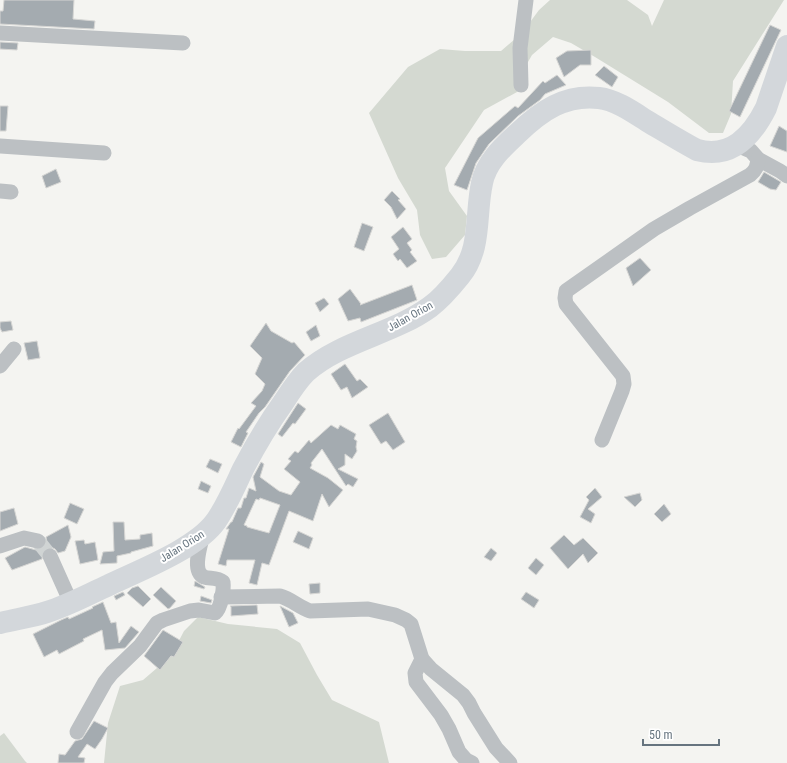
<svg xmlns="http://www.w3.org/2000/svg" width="787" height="763" viewBox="0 0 787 763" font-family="'Roboto Condensed',sans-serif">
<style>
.green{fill:#d4d9d1}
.building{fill:#a4abb0;stroke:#d6d6d4;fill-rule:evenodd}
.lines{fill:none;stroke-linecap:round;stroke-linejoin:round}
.minor-tunnel{stroke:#d0d4d4;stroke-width:15;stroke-dasharray:15 8;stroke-linecap:butt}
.minor{stroke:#bcc0c3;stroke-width:15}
.highway{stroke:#d3d7db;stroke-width:22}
.labels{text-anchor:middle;stroke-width:4;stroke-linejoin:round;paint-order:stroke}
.street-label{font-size:11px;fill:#66747f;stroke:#fff}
</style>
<rect width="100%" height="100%" fill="#f4f4f1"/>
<g class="green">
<path d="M550,0H627L648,15L652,26L664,0H784L733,81L731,114L723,133H709L668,102L595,57L571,43L553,37L532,55L524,69L528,86L484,110L445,168L449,191L467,216L465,235L446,257L432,259L420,235L417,210L398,178L369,113L408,67L440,49L465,51H501L522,33L539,10Z"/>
<path d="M198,617L228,624L277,629L300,643L317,675L332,700L379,722L389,763H104L108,723L120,686L143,680L171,656L184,631Z"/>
<path d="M4,733L25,761L27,763H0V736Z"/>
</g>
<g class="building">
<path d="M4,0H74L73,19L95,21L94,29L0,24V11H3Z"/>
<path d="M770,25L781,30L740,117L729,111Z"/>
<path d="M0,42L18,43L17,50L0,49Z"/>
<path d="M591,50V65H580L564,77L556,58L567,51Z"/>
<path d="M604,66L618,77L612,87L595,75Z"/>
<path d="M557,75L566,85L545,94L540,100L518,116L489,144L476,163L467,190L454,185L478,138L515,106L518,108L543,81L545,83Z"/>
<path d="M0,106H8L6,131H0Z"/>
<path d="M779,126L787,131V152L770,146Z"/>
<path d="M56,169L61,182L46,188L42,176Z"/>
<path d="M764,172L781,182L776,190L770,189L758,182Z"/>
<path d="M392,191L400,199L398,200L406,209L397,219L391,207L384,200Z"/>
<path d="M362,223L373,227L364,251L354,247Z"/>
<path d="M403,227L412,239L407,243L412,250L410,252L417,261L407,268L400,259L398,261L393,254L399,249L391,237Z"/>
<path d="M640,258L651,270L633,286L626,268Z"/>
<path d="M412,285L417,300L361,322L360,318L348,321L338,299L350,289L361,304L360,305Z"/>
<path d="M324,298L329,304L320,312L315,303Z"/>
<path d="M11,321L13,330L2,332L0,328V322Z"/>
<path d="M266,323L271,331L292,343L294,342L305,355L290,371L265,407L259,413L246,432L248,433L241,447L231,442L238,428L239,429L256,406L251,403L262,391L265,384L255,374L262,358L250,346Z"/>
<path d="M316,325L320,336L311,341L306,332Z"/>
<path d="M37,341L40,358L28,360L24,343Z"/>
<path d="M345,364L357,381L360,379L368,387L352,398L347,387L341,390L331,374Z"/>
<path d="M298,403L306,409L295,424L293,423L282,437L278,434Z"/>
<path d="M388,413L405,442L393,450L386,441L381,444L369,425Z"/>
<path d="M331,425L338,429L340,425L356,434L354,439L357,441L356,447L357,451L352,459L345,454V465L338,469L358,479L353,487L348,484L346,486L322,449L311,463L312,465L310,468L328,478L343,490L329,507L322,494L313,521L289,511L269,565L262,563L257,585L249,583L255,560H227L226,566L218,564L229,529H226L231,522H232L238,508H241L244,498H246L249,488L256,491L253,477L261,462L264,464L260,477L279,491L291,495L300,482L284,469L291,461L288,459L295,451L298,453L309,440L311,443ZM260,498L280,505L269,533L247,527V526L244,525L256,499L259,500Z"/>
<path d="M210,459L222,464L218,473L206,467Z"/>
<path d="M201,481L211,486L208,493L198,489Z"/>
<path d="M595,488L602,497L588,509L595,514L591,523L580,517L589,500L586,497Z"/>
<path d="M640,493L642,500L635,507L624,497Z"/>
<path d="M70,503L84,509L77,524L64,518Z"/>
<path d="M664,504L671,514L662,522L654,514Z"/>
<path d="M14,508L18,524L0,531V512Z"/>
<path d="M113,522H124L125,540L140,539V535L152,533L153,546L131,552V553L117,556V563L100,564L103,552L114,551Z"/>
<path d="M68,525L71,537L65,551L58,553L55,549L51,547L47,548L43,551L42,559L12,570L5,558L25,547L36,550L41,549L44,547L47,543L46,537Z"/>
<path d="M298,531L313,538L309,549L293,542Z"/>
<path d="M564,535L574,545L583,538L598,553L588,563L583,554L568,569L550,548Z"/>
<path d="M84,540L85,544L95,542L98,560L80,564L75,541Z"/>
<path d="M491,548L497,553L491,561L484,557Z"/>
<path d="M536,558L544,565L536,575L528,568Z"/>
<path d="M195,581L205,587L204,589L194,586Z"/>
<path d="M320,583V593L310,594L309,584Z"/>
<path d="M138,586L151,599L143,607L127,593L132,588Z"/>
<path d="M161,587L176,601L170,608L168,609L153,595Z"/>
<path d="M123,592L125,595L116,600L114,596Z"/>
<path d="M526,592L539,600L534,608L521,599Z"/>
<path d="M201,596L212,600L211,603L200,601Z"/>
<path d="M103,602L111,623L116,622L119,643L131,626L139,632L125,648L105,650L102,630L83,639L84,641L59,654L57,650L44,657L33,634L61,620L68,617L69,619L93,608L92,607Z"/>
<path d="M257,605L258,614L231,616V607L230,606Z"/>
<path d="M280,606L293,613L298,623L289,627Z"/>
<path d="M163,630L183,642L174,657L171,656L160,670L144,656Z"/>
<path d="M94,721L108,728L102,739L95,749L87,744L78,757L85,758L84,763H58L59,754L65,755L75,741L82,739Z"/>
</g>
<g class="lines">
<path class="minor-tunnel" d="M38,541L50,556"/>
<g class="minor">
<path d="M0,33L183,43"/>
<path d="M521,85L520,48L526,0"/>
<path d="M737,145L751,151L758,159L780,171L787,176"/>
<path d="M0,146L104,153"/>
<path d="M0,191L11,192"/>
<path d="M0,366L14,349"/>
<path d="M602,440L622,391L624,384L623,376L566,304L565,298L566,291L654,229L690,208L750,175C756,170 757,167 758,159"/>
<path d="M0,546L24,538L38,541"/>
<path d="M50,556L71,603"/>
<path d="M221,597L280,596C291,599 299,607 310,611L368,609L395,615L406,620L411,624L422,659L431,669L463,695L469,703L474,713L496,748L510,763"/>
<path d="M422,659L415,673L416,682L441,715L449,729L459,752L466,760L472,763"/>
<path d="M77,732L105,682L112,673L140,646L157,623L163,620L190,611L199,610L215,613C221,608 224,590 223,582C217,577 210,579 204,577C191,571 201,544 203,534"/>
</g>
<path class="highway" d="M0,623C16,619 32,617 47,612C69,605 89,594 109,585C140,570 196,549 216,521C227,505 235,486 243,469C255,446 268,424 283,403C290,392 297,381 306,372C341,341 393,334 430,307C441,299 452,286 460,276C482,249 475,214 482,183C486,162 503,147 518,133C541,111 565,94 599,98C616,100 633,112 647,121C664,131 680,141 697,150C731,159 752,136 766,108L787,46"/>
</g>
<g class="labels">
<g class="street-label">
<text transform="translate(410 316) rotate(-29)" y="4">Jalan Orion</text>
<text transform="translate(182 546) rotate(-32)" y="4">Jalan Orion</text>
</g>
</g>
<path d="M643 739v6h76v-6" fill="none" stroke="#66747f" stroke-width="2"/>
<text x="649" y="739" font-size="12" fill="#66747f" stroke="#ffffff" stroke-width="3" paint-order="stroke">50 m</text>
</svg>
